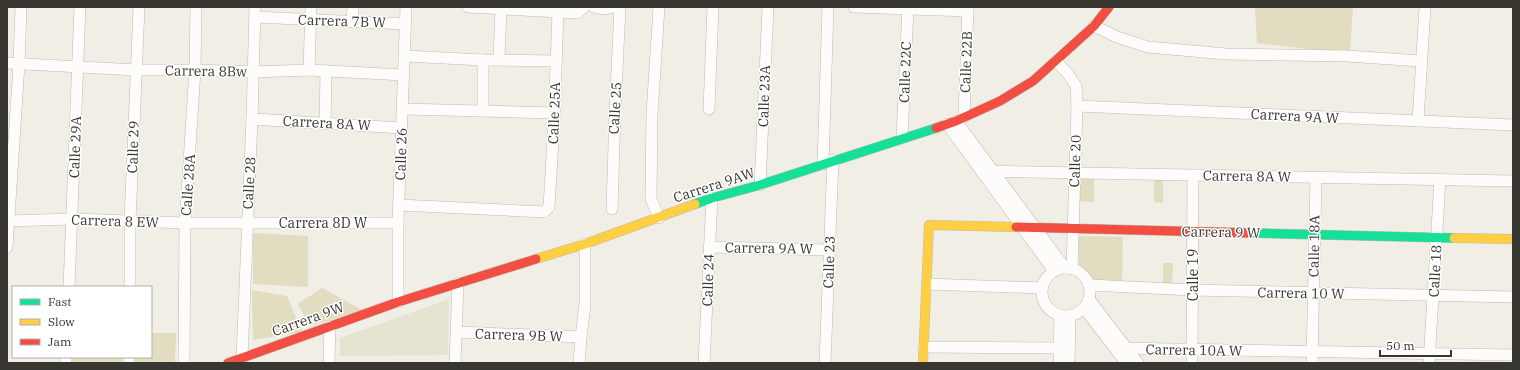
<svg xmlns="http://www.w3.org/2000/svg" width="1520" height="370" viewBox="0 0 1520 370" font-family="'IBM Plex Serif',serif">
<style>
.built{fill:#e6e3d2}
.green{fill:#e2dcc0}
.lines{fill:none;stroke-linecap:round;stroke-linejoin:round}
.street-casing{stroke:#bcbbb4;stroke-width:12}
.fast-casing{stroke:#bcbbb4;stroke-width:10}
.slow-casing{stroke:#bcbbb4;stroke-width:10}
.jam-casing{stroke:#bcbbb4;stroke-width:10}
.street{stroke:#fdfcfb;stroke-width:11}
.fast{stroke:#16e098;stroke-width:9}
.slow{stroke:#ffcf43;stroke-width:9}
.jam{stroke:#f24e42;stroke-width:9}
.labels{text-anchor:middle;stroke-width:3;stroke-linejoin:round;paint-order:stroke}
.street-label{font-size:14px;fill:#373630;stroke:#fff}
</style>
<rect width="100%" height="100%" fill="#f0eee5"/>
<path class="built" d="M449,299L448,355L340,356V338Z"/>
<g class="green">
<path d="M1255,7H1353L1350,54L1257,43Z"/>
<path d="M1094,177V202L1078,201L1077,178Z"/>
<path d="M1154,180H1163V203L1154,202Z"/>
<path d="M253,233L308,236V287L253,284Z"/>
<path d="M1079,236L1123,237L1122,285L1095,284L1089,274L1079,266Z"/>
<path d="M1163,263H1173L1172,288L1163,287Z"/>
<path d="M322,288L362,310L310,326L298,304Z"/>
<path d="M252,290L287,296L304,336L296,333L253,340Z"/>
<path d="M151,333H176L175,363H132L133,357H151Z"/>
<rect x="72" y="357" width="50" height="6"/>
</g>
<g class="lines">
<defs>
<g id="street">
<path d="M468,7L577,13L584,7"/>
<path d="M594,7L605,9L613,7"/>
<path d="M659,7L652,114L651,199L659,218"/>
<path d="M854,7L968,11"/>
<path d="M255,17L405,24"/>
<path d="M352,21L353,7"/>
<path d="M1094,26L1117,37L1148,47L1226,54L1347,56L1421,61"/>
<path d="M405,56L483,60L556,61"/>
<path d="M499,59L501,7"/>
<path d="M1056,61L1068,74L1076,86L1077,106L1072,269"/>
<path d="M7,63L136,70H195L253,72L309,70L404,75"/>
<path d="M309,70L311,7"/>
<path d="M1077,106L1513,125"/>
<path d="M403,109L554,113"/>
<path d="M709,109L713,7"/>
<path d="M483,111V60"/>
<path d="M964,117L968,7"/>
<path d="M252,119L402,128"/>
<path d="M956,121L1065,268"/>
<path d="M1418,121L1425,7"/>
<path d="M325,123L326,71"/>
<path d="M947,124L1054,271"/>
<path d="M902,137L908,7"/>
<path d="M823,164L828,7"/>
<path d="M981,171L1513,181"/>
<path d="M760,185L768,7"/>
<path d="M399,205L544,212L549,207L554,123L558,12"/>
<path d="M612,209L615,112L620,7"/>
<path d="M7,221L73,219L185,223H398"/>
<path d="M7,247L19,64L21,7"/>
<path d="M709,247L829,250"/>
<circle cx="1066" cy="292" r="24"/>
<path d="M927,284L1042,288"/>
<path d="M1089,285L1193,290L1513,297"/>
<path d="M69,287L80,7"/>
<path d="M130,287V221L139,7"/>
<path d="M1089,299L1138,363"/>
<path d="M398,302V223L406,7"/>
<path d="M1084,308L1126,363"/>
<path d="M457,332L581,337"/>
<path d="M924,347L1059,348"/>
<path d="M1115,348L1513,355"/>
<path d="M242,358L252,119L255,7"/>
<path d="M66,363V357"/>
<path d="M129,363V357"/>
<path d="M184,363L185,223L195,70L196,7"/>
<path d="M329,363L330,326"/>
<path d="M455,363L458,283"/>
<path d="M579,363L581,337L585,304V244"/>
<path d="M704,363L712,198"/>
<path d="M825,363L833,160"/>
<path d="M1059,363L1060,315"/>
<path d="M1069,363L1070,316"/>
<path d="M1192,363L1193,175"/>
<path d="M1312,363L1316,177"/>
<path d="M1429,363L1440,179"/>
</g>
<g id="fast">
<path d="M695,204L712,198L760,185L936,128"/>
<path d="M1253,233L1454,238"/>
</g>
<g id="slow">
<path d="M1454,238L1513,239"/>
<path d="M536,259L585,244L695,204"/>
<path d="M923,363L929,225L1016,227"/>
</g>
<g id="jam">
<path d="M936,128L956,121L1000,101L1033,81L1094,26L1109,7"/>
<path d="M1016,227L1253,233"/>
<path d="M228,363L398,302L536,259"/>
</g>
</defs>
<use href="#street" class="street-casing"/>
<use href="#fast" class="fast-casing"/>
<use href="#slow" class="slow-casing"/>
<use href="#jam" class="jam-casing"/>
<use href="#street" class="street"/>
<use href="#fast" class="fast"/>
<use href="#slow" class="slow"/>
<use href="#jam" class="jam"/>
</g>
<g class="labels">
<g class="street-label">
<text transform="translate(342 21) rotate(2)" y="5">Carrera 7B W</text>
<text transform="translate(966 62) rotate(-88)" y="5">Calle 22B</text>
<text transform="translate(206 71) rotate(1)" y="5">Carrera 8Bw</text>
<text transform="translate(905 72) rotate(-88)" y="5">Calle 22C</text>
<text transform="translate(764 96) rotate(-88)" y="5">Calle 23A</text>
<text transform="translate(615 108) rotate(-87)" y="5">Calle 25</text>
<text transform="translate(554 113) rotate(-88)" y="5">Calle 25A</text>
<text transform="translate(1295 116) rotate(3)" y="5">Carrera 9A W</text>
<text transform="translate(327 123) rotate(3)" y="5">Carrera 8A W</text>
<text transform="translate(75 147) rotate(-88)" y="5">Calle 29A</text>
<text transform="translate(133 147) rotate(-88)" y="5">Calle 29</text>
<text transform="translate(401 154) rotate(-88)" y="5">Calle 26</text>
<text transform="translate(1075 161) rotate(-88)" y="5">Calle 20</text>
<text transform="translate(1247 176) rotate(1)" y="5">Carrera 8A W</text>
<text transform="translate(249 183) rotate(-87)" y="5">Calle 28</text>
<text transform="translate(188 185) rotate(-86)" y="5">Calle 28A</text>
<text transform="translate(714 185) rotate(-18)" y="5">Carrera 9AW</text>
<text transform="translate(115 221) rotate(2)" y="5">Carrera 8 EW</text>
<text x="323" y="228">Carrera 8D W</text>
<text transform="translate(1221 232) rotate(1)" y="5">Carrera 9 W</text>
<text transform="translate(1314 246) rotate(-89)" y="5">Calle 18A</text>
<text transform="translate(769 248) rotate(1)" y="5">Carrera 9A W</text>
<text transform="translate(829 262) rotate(-88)" y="5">Calle 23</text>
<text transform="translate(1435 271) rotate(-87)" y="5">Calle 18</text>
<text transform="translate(1193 275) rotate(-90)" y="5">Calle 19</text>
<text transform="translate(708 280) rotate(-88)" y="5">Calle 24</text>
<text transform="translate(1301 293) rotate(1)" y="5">Carrera 10 W</text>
<text transform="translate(308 319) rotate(-20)" y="5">Carrera 9W</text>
<text transform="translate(519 335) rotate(2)" y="5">Carrera 9B W</text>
<text transform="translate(1194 350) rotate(1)" y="5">Carrera 10A W</text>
</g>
</g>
<rect width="1520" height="370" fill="none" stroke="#373630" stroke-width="16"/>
<rect x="12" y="286" width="140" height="72" fill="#ffffff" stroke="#afafac"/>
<rect x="20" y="299" width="20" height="6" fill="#16e098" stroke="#afafac"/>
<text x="48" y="306" font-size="12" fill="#373630">Fast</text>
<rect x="20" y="319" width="20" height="6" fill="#ffcf43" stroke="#afafac"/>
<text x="48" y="326" font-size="12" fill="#373630">Slow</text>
<rect x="20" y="339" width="20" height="6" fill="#f24e42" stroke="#afafac"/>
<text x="48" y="346" font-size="12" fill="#373630">Jam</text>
<path d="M1380 350v6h71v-6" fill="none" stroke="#373630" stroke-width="2"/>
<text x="1386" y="350" font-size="12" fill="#373630" stroke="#ffffff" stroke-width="3" paint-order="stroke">50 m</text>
</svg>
